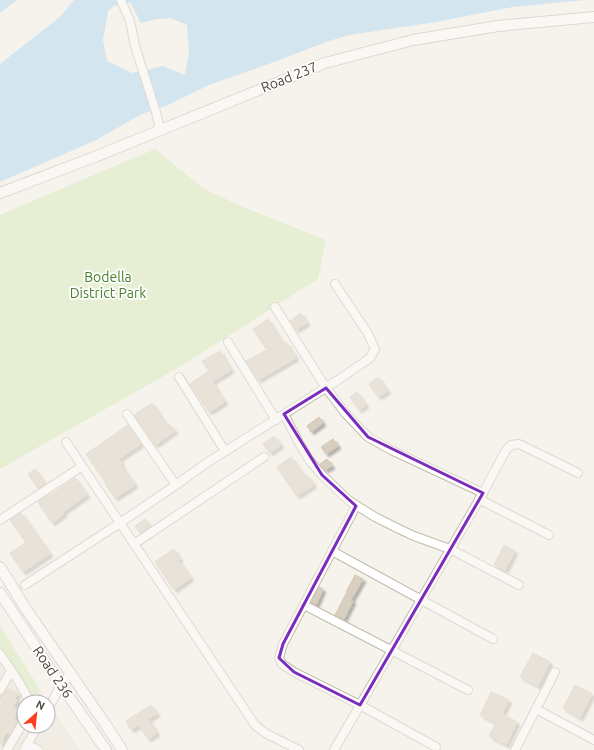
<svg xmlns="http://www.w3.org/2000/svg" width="594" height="750" viewBox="0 0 594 750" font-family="Ubuntu,sans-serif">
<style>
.residential{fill:#eae5da}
.green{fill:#d2eab5}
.water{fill:#a9d4f2;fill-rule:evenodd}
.building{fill:#d8cfc1;stroke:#d3c7b4;filter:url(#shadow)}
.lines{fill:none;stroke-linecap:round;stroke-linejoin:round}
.minor-casing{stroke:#c2bbae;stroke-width:10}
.tertiary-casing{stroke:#c2bbae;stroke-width:12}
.minor{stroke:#fff;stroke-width:8}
.tertiary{stroke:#fff;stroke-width:10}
.marked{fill:none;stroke:#7b2cbf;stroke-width:3;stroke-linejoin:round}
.labels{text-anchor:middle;stroke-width:3.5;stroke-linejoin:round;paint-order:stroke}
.street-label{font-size:14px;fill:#4b4439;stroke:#fff}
.park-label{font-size:14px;fill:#4a7f2a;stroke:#fff}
</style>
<defs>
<filter id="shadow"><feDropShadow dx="3" dy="3" stdDeviation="1" flood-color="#0004"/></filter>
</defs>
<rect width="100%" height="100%" fill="#f6f3ec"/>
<path class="residential" d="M0,661L26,702H24V726H48V702H31L39,688L80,750H0Z"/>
<g class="green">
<path d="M155,149L204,189L243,207L326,240L318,279L183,365L0,469V215Z"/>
<path d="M0,626L39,688L31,702H26L0,661Z"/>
</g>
<g class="water">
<path d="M0,0H17L0,13Z"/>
<path d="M74,0H585L513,7L436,22L349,35L329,41L277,61L209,85L168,105L142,114L96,140L0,182V64L60,17ZM130,2L141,23L157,19L170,18L187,25L189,52L185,75L163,66L132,73L107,61L103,40L108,11L114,6Z"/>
</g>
<g class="building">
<path d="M301,313L307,323L296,330L290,321Z"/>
<path d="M268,319L284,345L287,343L296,358L258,380L246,361L267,350L253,329Z"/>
<path d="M220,351L231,370L212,382L225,402L209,412L190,384L209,371L202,361Z"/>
<path d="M378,377L388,391L378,397L369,384Z"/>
<path d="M357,392L366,405L359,410L350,397Z"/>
<path d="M152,403L168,427L170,425L175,431L155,445L134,415Z"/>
<path d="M319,417L323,423L311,432L307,426Z"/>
<path d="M128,425L141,444L119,459L122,464L121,465L135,485L115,498L105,484L106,483L86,454Z"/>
<path d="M274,436L281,445L270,453L263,444Z"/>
<path d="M333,439L338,446L326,454L321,447Z"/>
<path d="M291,457L304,476L307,475L314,485L297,496L277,467Z"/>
<path d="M327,459L332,466L325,470L320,464Z"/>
<path d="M35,469L45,484L38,488L28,474Z"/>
<path d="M75,478L87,495L63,512L64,514L52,523L38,502L52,493V494Z"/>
<path d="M21,513L50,554L23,572L10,553L25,543V541L10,520Z"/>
<path d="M145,519L150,527L140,533L135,526Z"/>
<path d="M504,545L515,551L505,570L494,565Z"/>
<path d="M174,549L180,559L178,560L191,578L174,590L155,562Z"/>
<path d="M355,575L363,579L351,600L353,601L344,619L335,615L347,592H346Z"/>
<path d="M319,587L323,589L316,605L311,603Z"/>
<path d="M533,653L550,662L538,686L520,677Z"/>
<path d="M575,685L592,694L580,718L563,708Z"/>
<path d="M8,688L18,694L15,698L17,700L13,707L19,710L14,719L17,721L10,734L7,732L0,744V707L3,702L0,700V695H3Z"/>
<path d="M491,692L509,700L502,714L517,722L506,745L489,736L496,723L480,715Z"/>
<path d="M151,705L157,714L148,719L157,733L148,739L139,725L131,730L126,721Z"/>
</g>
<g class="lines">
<defs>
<g id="minor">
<path d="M121,0L130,21L135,46L156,112L160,130"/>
<path d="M275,307L326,388L346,414L368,437L393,451L483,493"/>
<path d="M228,342L276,420"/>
<path d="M179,377L225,451"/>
<path d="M127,414L176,485"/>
<path d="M284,414L299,443L310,461L322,475L348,500L375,517L399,529L414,536L450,549L519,585"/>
<path d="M66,442L255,725L265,733L299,750"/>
<path d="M479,499L549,535"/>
<path d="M356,506L283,644L279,658L282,664L294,672L360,705L436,747"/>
<path d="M0,520L81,467"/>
<path d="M134,544L264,457"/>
<path d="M332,551L493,639"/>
<path d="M25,585L120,523L176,485L205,464L338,380L370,358L375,349L367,332L335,284"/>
<path d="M304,605L468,690"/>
<path d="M0,654C8,666 26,690 29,702"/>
<path d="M0,690L11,671"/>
<path d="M48,709L61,685L71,673"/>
<path d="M536,709L594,740"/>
<path d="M27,744L38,750"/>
<path d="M7,750L24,721"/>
<path d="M24,750L38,726"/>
<path d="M334,750L483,493L506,450L511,445L519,444L578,473"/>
<path d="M515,750L555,672"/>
</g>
<g id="tertiary">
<path d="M0,193L97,156L325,63L413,40L498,26L594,17"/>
<path d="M0,567L26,609L106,725L122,750"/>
<path d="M0,593L61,685L106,750"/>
</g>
</defs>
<use href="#minor" class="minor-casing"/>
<use href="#tertiary" class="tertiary-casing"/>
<use href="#minor" class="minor"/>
<use href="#tertiary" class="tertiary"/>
</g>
<path d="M0 0H594V750H0ZM326,388L368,437L483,493L360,705L294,672L279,658L283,644L356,506L322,475L284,414Z" fill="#f6f3ec" fill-opacity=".55" fill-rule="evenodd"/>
<path class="marked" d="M326,388L368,437L483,493L360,705L294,672L279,658L283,644L356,506L322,475L284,414Z"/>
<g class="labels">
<g class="street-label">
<text transform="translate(289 77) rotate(-22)" y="5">Road 237</text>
<text transform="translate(53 672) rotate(56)" y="5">Road 236</text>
</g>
<g class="park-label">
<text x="108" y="282">Bodella<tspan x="108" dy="16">District Park</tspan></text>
</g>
</g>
<g transform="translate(36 714) rotate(27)"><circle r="19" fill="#ffffff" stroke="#b7b4b0"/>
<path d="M0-3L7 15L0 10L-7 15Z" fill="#fc3f1d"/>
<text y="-6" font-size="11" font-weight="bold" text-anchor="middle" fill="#4b4439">N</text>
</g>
</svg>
